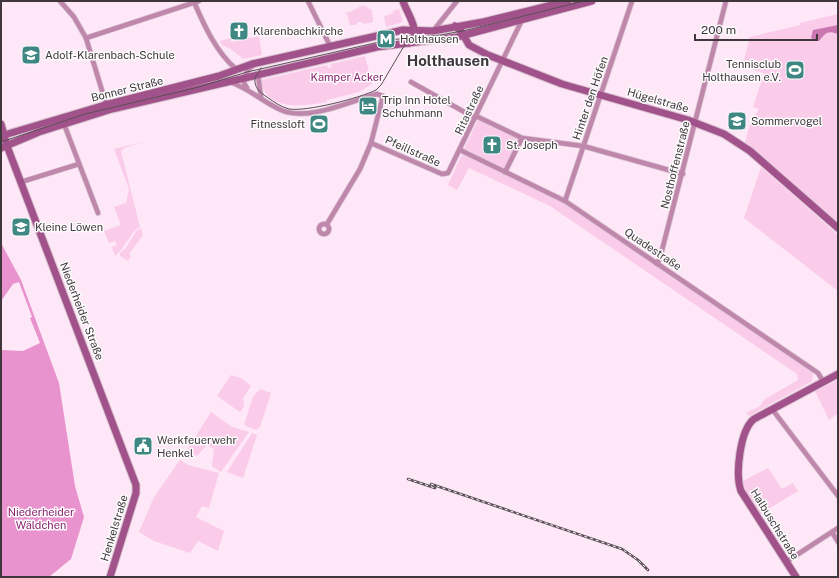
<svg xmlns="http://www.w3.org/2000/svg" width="839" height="578" viewBox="0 0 839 578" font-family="'Public Sans',sans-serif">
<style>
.green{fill:#fbcbea}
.forest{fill:#e993ce}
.water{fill:#ca76b0}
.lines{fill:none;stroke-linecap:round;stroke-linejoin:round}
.street-casing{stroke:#d8c4d1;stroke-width:6}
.secondary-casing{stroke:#d8c4d1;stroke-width:9}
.street{stroke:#bf87ac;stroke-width:4.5}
.secondary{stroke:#a2528b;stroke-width:7}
.tram{stroke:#5a4f57;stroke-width:1}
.rail-casing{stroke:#5a4f57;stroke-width:2.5}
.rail{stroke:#fcfcfc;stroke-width:1;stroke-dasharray:3;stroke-linecap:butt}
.labels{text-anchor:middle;stroke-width:3;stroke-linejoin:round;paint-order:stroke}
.poi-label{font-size:11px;fill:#40373d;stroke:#fcfcfc;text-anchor:start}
.park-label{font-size:11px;fill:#892470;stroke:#fcfcfc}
.street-label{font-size:11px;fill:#40373d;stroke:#fcfcfc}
.district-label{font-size:15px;font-weight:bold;fill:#40373d;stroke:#fcfcfc}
</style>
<rect width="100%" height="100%" fill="#fee7f6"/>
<g class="green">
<path d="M363,5L372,10L373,22L364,24L362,22H358L356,25H350L347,14L344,13L350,12Z"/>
<path d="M399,9L403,22L386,27L384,16L394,13L393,11Z"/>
<path d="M838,14V223L745,142L751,121L759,109L753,107L764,73L742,67L750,37L800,25V23Z"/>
<path d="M259,36L262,55L243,59L231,49L222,45L220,41L231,38V42Z"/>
<path d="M365,56L372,84L359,92L327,100V102C303,106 268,112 260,81L266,79L327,65L328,68L332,67L331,64Z"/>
<path d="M478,120L520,140L505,169L464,149Z"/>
<path d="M143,142L124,148L121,151L140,227C131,230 125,249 115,256L112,247L117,245L115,241L109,243L104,231L121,225L114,207L126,203L129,189L114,149Z"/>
<path d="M463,155L561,201L811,371L813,373L812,381L749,416L746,413L760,406L765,399L798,380L797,374L550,206L469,168L457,190L448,185L461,156Z"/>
<path d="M761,167L838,235V291L744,218Z"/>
<path d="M141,228L143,235L129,254L131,256L128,261L120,256V253L126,248L137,230Z"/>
<path d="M231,375L241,378L251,386L243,398L244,407L240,412L217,396Z"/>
<path d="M838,380V413L829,420L815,391Z"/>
<path d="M260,389L271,393L260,427L256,430L244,425L253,397Z"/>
<path d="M211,412L232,427L249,432L221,472L212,466L214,449L207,445L197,456L186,452Z"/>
<path d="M252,433L257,435L243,478L227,472Z"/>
<path d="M180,460L188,465L219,473L209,508L202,506L196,517L224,531L218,551L198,541L190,553L154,541L139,532L154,497Z"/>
<path d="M768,468L782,489L793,483L798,491L760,514L744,487L743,481Z"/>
</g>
<path class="forest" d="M1,243L21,280L59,383L75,486L84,517L71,559L49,577H1V350L23,351L40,343L30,318L32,317L19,282L13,284L1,301Z"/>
<path class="water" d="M838,25V34C827,30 826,33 819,41L811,38L813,30Z"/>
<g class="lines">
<defs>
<g id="street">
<path d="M60,1L74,17L86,38L107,107"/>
<path d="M308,1L330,46"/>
<path d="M194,2C204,25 216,52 236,69"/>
<path d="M433,31L457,1"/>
<path d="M86,38L199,1"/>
<path d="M258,75L261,97"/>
<path d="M230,82C250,89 263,102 281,110C308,122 350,101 377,94L383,96L371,143L360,169L327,224"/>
<path d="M411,82L475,118"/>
<path d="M247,88L244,83C245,77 246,69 253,66"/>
<path d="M476,116L522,138L583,146L683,174"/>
<path d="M64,124L98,213"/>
<path d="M371,143L442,174L448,173L522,20"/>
<path d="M460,150L565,201L818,373L823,381"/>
<path d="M505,172L522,138"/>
<path d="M21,182L79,164"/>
<path d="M565,201L632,1"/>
<circle cx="324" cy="229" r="5"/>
<path d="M657,264L660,258L726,1"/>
<path d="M772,409L838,496"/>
<path d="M832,532L838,542"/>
<path d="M786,562L838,528"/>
</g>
<g id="secondary">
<path d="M403,1C406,12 423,33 409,43"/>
<path d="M455,26L461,31L469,45L488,55L562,84L688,120L724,134L750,151L838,228"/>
<path d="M1,124L7,146L136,485V493L110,577"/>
<path d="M1,136L105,105L219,76L252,64L403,30L433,31L483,22L568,1"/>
<path d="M1,148L39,132L112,109L377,47L457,37L592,1"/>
<path d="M796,577L741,491C735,474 740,430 754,419L838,374"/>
</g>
</defs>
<use href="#street" class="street-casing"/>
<use href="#secondary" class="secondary-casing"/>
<use href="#street" class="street"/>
<use href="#secondary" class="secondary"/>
<g class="tram">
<path d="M261,68L255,78C254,87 259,92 267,97C274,102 281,107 289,109C306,112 360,98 376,90L381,85L404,46L415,37"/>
<path d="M1,142L85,114L195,88L247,72L388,40L441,35L467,30L584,1"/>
</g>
<defs>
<g id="rail">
<path d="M408,479L435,488"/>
<path d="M431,484L622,549L638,560L648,570"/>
</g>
</defs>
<use href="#rail" class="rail-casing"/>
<use href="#rail" class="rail"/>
</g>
<defs>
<symbol id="church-square" viewBox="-11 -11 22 22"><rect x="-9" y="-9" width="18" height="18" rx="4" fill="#3f8782" stroke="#fcfcfc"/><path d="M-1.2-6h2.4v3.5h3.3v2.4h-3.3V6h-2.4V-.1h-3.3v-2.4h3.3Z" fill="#fff"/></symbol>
<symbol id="metro-square" viewBox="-11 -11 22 22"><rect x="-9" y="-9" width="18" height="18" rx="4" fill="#3f8782" stroke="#fcfcfc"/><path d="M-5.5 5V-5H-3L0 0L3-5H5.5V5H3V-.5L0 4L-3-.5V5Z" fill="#fff"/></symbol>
<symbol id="school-square" viewBox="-11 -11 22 22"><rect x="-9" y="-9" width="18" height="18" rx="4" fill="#3f8782" stroke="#fcfcfc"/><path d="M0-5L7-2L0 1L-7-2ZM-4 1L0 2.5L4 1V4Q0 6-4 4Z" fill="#fff"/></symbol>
<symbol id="stadium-square" viewBox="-11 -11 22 22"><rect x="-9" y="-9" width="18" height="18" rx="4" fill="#3f8782" stroke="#fcfcfc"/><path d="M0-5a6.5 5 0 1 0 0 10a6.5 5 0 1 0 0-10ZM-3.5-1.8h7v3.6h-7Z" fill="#fff"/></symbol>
<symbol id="hotel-square" viewBox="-11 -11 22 22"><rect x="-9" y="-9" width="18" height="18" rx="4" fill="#3f8782" stroke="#fcfcfc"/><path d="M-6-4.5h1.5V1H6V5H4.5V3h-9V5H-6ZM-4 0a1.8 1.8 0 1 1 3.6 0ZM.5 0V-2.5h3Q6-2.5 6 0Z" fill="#fff"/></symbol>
<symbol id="civic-square" viewBox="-11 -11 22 22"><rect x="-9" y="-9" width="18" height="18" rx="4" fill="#3f8782" stroke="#fcfcfc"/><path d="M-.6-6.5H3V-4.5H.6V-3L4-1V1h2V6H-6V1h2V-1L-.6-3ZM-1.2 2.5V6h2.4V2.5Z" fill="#fff"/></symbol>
</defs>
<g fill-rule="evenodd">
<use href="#church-square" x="228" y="20" width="22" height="22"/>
<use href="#metro-square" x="375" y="28" width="22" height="22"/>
<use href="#school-square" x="20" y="44" width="22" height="22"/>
<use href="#stadium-square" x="784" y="59" width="22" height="22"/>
<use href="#hotel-square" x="357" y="95" width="22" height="22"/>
<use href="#school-square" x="726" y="110" width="22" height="22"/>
<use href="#stadium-square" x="308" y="113" width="22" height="22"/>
<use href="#church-square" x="481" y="134" width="22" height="22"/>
<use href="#school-square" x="10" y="216" width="22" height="22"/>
<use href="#civic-square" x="132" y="435" width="22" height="22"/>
</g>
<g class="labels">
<g class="poi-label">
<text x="253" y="35">Klarenbachkirche</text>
<text x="400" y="43">Holthausen</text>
<text x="45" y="59">Adolf-Klarenbach-Schule</text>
<text x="781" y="68" text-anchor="end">Tennisclub<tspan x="781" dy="13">Holthausen e.V.</tspan></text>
<text x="382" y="104">Trip Inn Hotel<tspan x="382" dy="13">Schuhmann</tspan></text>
<text x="751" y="125">Sommervogel</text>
<text x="305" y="128" text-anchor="end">Fitnessloft</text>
<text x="506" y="149">St. Joseph</text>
<text x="35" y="231">Kleine Löwen</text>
<text x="157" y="444">Werkfeuerwehr<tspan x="157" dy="13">Henkel</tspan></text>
</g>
<g class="park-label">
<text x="347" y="81">Kamper Acker</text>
<text x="41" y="516">Niederheider<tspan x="41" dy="13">Wäldchen</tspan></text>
</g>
<g class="street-label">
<text transform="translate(127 89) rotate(-14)" y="4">Bonner Straße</text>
<text transform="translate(590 98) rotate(-71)" y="4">Hinter den Höfen</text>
<text transform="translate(658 100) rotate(16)" y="4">Hügelstraße</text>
<text transform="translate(469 110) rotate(-65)" y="4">Ritastraße</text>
<text transform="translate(413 151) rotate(24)" y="4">Pfeillstraße</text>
<text transform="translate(675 165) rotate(-76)" y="4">Nosthoffenstraße</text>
<text transform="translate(653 249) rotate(34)" y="4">Quadestraße</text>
<text transform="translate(82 311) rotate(69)" y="4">Niederheider Straße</text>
<text transform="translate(775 524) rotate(58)" y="4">Halbuschstraße</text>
<text transform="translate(114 528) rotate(-73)" y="4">Henkelstraße</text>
</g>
<g class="district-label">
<text x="448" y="66">Holthausen</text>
</g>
</g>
<rect width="839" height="578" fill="none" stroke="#40373d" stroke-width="4"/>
<path d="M695 34v6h122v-6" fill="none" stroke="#40373d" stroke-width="2"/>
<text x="701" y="34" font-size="12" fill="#40373d" stroke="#fcfcfc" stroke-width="3" paint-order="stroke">200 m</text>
</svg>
